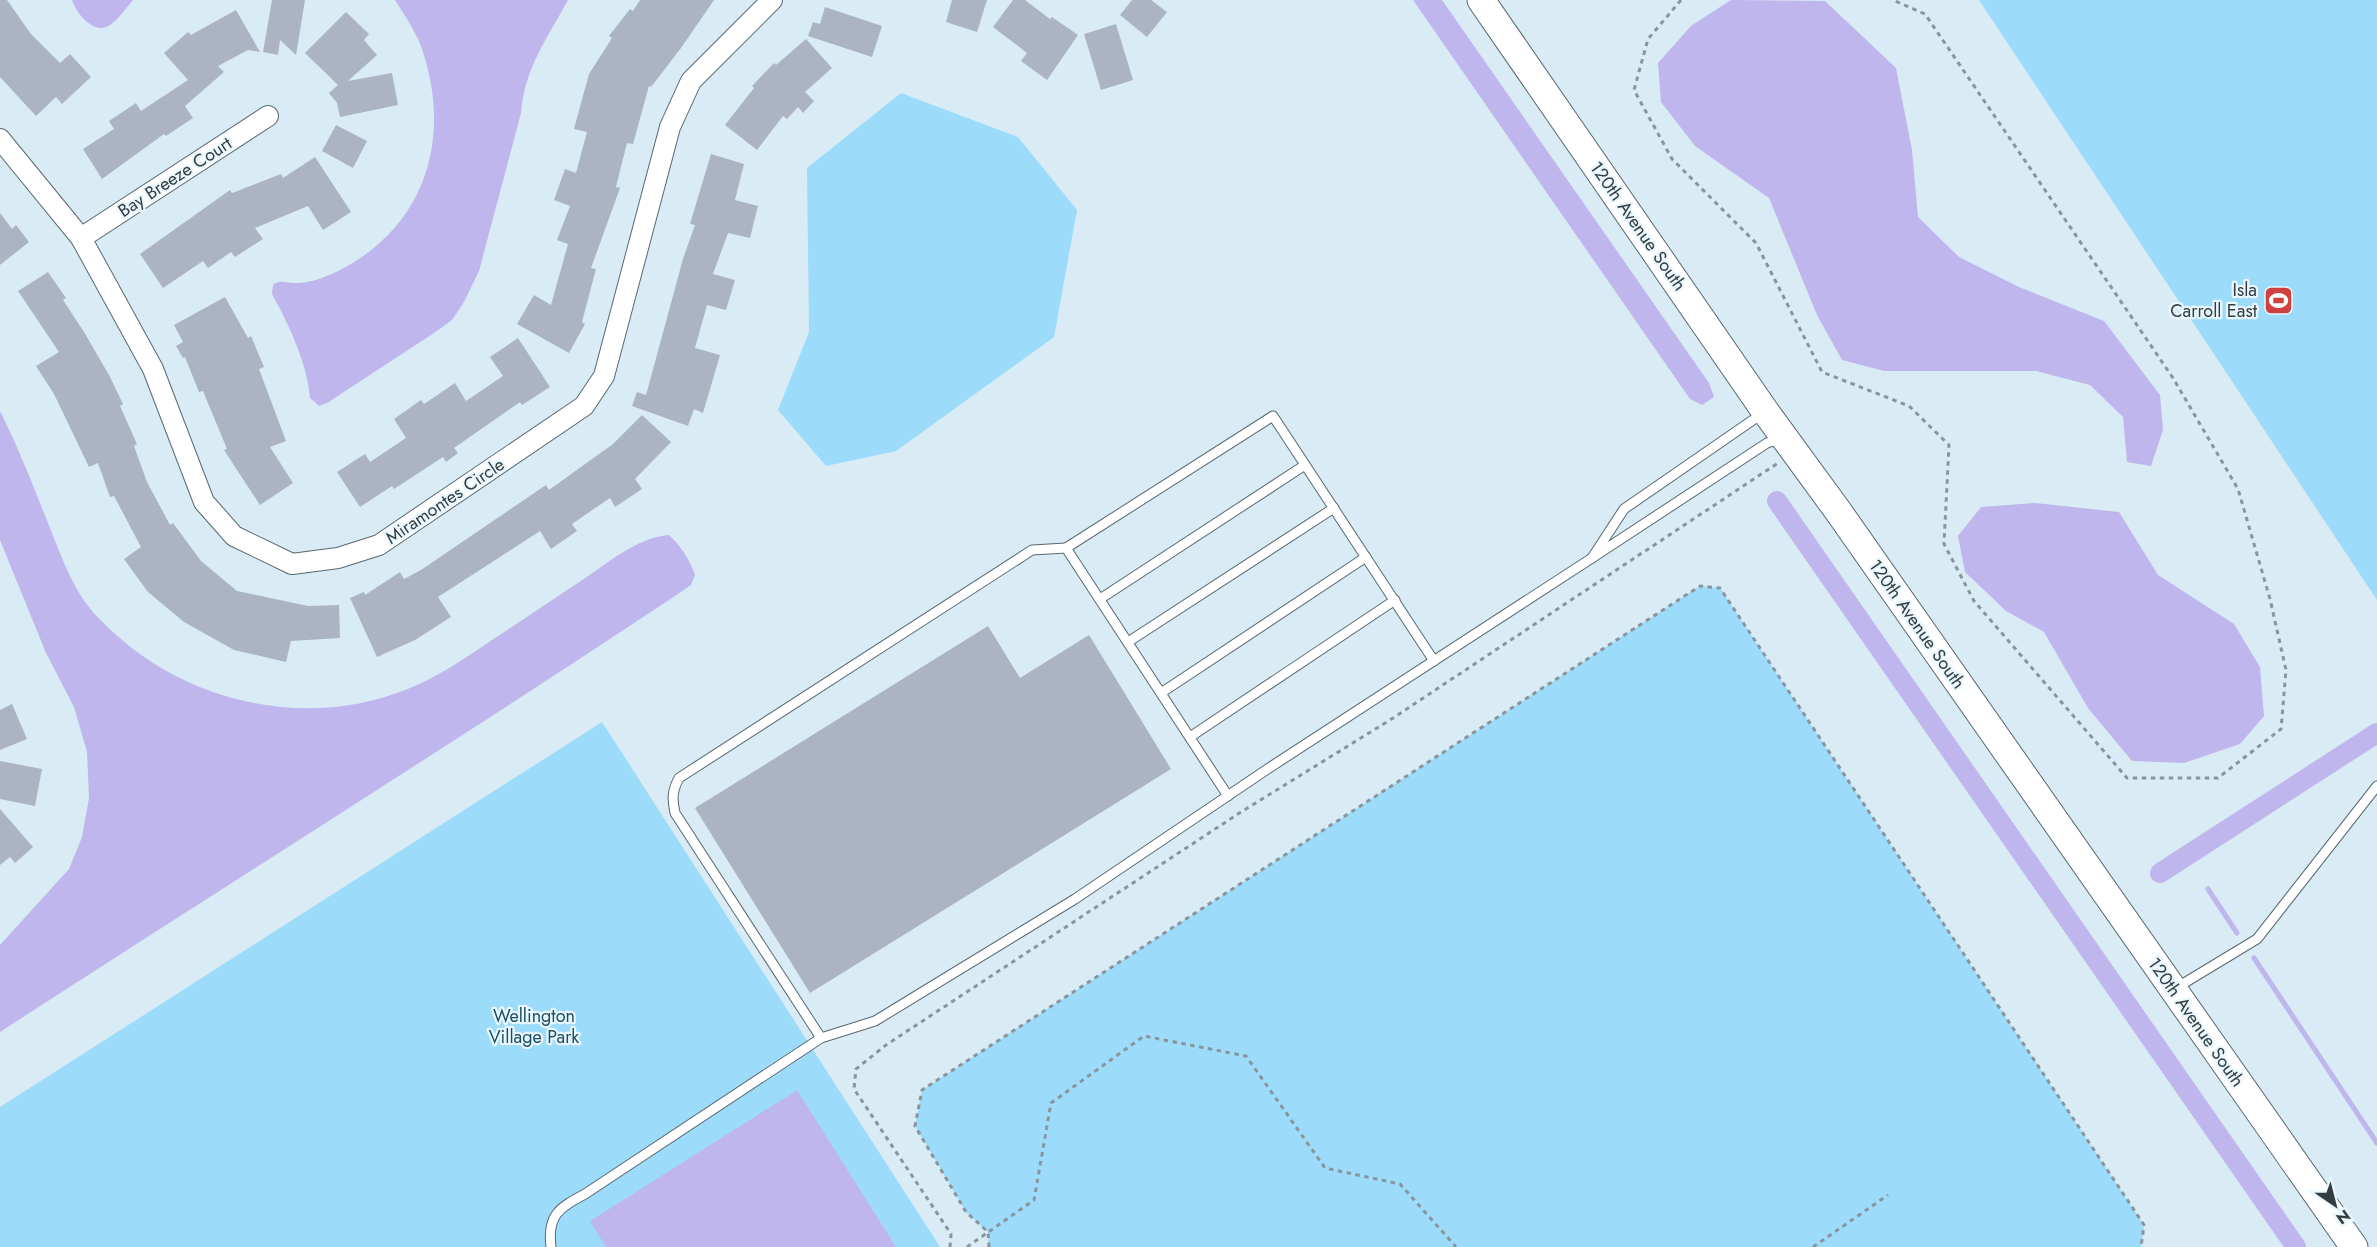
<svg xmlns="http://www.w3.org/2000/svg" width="2377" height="1247" viewBox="0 0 2377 1247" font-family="Jost,sans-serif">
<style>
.green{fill:#9ddbfa}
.water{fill:#bfb6ed}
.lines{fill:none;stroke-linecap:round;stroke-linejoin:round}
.stream{stroke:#bfb6ed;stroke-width:5}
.canal{stroke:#bfb6ed;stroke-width:20}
.building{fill:#acb4c3}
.lane-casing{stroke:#586870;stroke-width:11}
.street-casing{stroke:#586870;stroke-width:22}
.secondary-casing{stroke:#586870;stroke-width:29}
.path{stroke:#89959c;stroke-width:3;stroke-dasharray:4.5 4.5;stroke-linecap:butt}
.lane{stroke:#fff;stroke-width:9}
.street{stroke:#fff;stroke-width:20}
.secondary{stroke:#fff;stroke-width:27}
.labels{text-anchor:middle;stroke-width:4.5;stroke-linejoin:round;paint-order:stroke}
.street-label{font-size:18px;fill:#353c40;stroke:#e9f7ff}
.poi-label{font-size:18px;fill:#353c40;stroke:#e9f7ff;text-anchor:end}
.park-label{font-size:18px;fill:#1b4d63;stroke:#e9f7ff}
</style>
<rect width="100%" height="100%" fill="#d9ebf4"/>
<g class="green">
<path d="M1979,0H2377V600Z"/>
<path d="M901,93L1018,137L1077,210L1054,337L896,451L826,466L778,410L809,332L807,168Z"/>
<path d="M1700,586L1720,588L2144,1225L2141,1247H989L988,1232L966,1212L915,1126L922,1090Z"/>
<path d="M602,722L940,1247H0V1107Z"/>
</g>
<g class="water">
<path d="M72,0H133C126,8 119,19 110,25C94,36 76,13 72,0Z"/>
<path d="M395,0H568C547,39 525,67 521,113L479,271L464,302L452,320L434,333L327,403L319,406L310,398C307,363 289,325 272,294L273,285C280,279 286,283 294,283C308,284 326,277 338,271C424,228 452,141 423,52C417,33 405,16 395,0Z"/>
<path d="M1413,0H1442L1709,383L1714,397L1702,405L1690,399Z"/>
<path d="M1731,0L1825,1L1896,68L1912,150L1918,217L1959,257L2019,287L2104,321L2160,395L2163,430L2151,466L2127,462L2123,417L2090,385L2036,371H1884L1842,360L1817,315L1769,198L1695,146L1661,102L1658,63L1691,26Z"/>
<path d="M0,411C19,449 34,488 50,528C60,553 69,579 85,602C98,620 116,635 133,649C205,704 304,724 391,695C430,683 464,659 498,636C526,618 553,599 581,581C608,563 636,538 669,535C681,546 690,560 695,575L691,585L675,596C452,744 225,886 0,1032V945L69,869L82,837L89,798L87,752L74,707L46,653L0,540Z"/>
<path d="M2035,503L2119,512L2158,575L2234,624L2260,667L2264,716L2240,744L2184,763L2132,761L2088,708L2044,632L2006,611L1965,572L1958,536L1981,507Z"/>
<path d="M797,1090L896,1247H606L590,1221Z"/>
</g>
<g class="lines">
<g class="stream">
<path d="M2208,889L2237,933"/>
<path d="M2254,958L2377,1143"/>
</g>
<g class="canal">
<path d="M1777,501L2296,1247"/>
<path d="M2160,873L2377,733"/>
</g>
</g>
<g class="building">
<path d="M0,0H7L31,34L60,63L70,54L91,77L62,104L56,97L36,116L0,77Z"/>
<path d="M272,0H305L296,55L280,40L278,55L263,52Z"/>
<path d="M640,0H714L681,48L651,87L649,86L633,144L627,143L616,187L620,188L591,268L596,269L582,322L585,324L569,353L517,324L534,295L551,305L568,244L557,240L570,206L554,200L565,169L576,173L587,132L574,129L589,74L612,38L609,36L630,9L633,11Z"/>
<path d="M952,0H987L977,32L946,22Z"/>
<path d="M1013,0H1025L1050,19L1052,17L1078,35L1047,80L1021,61L1027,53L993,27Z"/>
<path d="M1132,0H1151L1167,12L1147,37L1120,15Z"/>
<path d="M825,7L882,26L872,57L808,36L813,22L820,24Z"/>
<path d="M236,10L260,52L248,50L218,66L224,72L185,106L193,118L166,136L164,134L102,179L83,149L114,129L109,121L136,103L141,111L188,80L164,53L188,32L191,35Z"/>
<path d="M346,12L369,34L364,40L377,55L348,81L392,73L398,105L340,117L337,103L329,93L338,85L305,53Z"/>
<path d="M1116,24L1133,80L1101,90L1084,34Z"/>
<path d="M806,39L832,68L805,92L814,101L803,113L798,107L787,119L783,116L757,150L725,125L754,88L752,86L774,63L776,65Z"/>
<path d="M336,125L367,141L353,168L322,151Z"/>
<path d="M711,154L744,164L735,200L758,206L750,238L728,233L713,274L735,280L726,310L707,305L695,348L720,355L703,413L694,409L688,426L632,406L637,392L646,395L683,259L695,225L690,224Z"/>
<path d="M315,157L351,212L323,230L308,206L255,228L263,239L235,257L231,252L208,268L203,261L163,288L140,254L230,190L232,193L281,174L283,178Z"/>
<path d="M0,213L12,229L16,225L29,242L0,265Z"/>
<path d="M48,272L66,298L63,300L84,332L109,375L123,404L120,406L137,444L134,446L147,482L170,525L173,523L201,561L237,591L308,606L339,605L340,638L291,641L286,662L234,650L184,622L148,592L124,559L141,547L114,496L110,497L98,463L89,467L54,394L36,366L59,352L18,291Z"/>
<path d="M225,297L248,338L251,336L264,367L259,369L286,441L270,447L293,483L260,505L224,450L227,449L203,391L199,392L185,357L183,358L176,346L183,342L174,325Z"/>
<path d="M518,338L550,387L522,405L520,402L454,448L458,453L446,462L443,457L394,489L392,486L360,507L337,472L365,454L370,462L406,438L394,419L421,400L424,404L455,383L466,401L503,376L490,357Z"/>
<path d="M642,415L671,442L635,479L642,489L615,507L610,498L572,524L577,531L551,549L540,531L438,597L451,617L415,640L377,657L350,598L364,592L365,595L400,572L404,579L421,570L546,485L549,490L613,444Z"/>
<path d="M988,626L1020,678L1089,635L1171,769L810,993L695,808Z"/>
<path d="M12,704L27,739L0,750V710Z"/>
<path d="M0,761L42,769L35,806L0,799Z"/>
<path d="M0,809L33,847L15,863L10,857L0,865Z"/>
</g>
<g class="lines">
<defs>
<g id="lane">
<path d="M1763,413L1624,509L1592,558L1767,443L1780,439"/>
<path d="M1066,548L1273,416L1434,661"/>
<path d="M1100,599L1305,465"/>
<path d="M1128,642L1334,508"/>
<path d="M1161,693L1366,557"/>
<path d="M1190,737L1395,600"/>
<path d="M2176,988L2257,939L2377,786"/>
<path d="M821,1038L675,813C672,799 672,791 679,778L1032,550L1066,548L1228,796"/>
<path d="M551,1247C547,1215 559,1208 585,1194L821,1038L875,1021L1075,899L1269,768L1592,558"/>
</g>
<g id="street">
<path d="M0,139L81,238L153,369L204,502L234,536L292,564L338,558L379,545L584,406L604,376L670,127L691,81L772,0"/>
<path d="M81,238L268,116"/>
</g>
<path id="secondary" d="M1481,0L1765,411L1838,511L2354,1247"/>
</defs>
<use href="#lane" class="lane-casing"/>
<use href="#street" class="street-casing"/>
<use href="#secondary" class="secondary-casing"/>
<g class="path">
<path d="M1681,0L1648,39L1634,90L1672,159L1756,243L1822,372L1909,406L1949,445L1944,544L1974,601L2127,778H2218L2281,729L2286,670L2270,599L2238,489L2173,378L1925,14L1893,0"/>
<path d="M950,1247L951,1234L854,1089L856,1069L886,1045L1241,812L1390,720L1778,463"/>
<path d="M967,1247L1034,1200L1051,1103L1144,1036L1246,1056L1325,1168L1400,1184L1456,1247"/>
<path d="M989,1247L988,1232L966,1212L915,1126L922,1090L1700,586L1720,588L2144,1225L2141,1247"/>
<path d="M1813,1247L1888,1195"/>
</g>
<use href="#lane" class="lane"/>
<use href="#street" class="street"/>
<use href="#secondary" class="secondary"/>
</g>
<defs>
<symbol id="stadium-square" viewBox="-11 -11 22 22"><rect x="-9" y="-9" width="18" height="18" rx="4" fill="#cf4040" stroke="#e9f7ff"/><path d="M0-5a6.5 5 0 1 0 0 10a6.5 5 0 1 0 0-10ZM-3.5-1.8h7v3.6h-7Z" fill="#fff"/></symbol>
</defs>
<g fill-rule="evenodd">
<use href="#stadium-square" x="2262" y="284" width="33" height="33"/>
</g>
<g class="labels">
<g class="street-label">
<text transform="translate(175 177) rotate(-33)" y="6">Bay Breeze Court</text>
<text transform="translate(1638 226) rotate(55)" y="6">120th Avenue South</text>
<text transform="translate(445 501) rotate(-34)" y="6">Miramontes Circle</text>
<text transform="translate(1917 624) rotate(55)" y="6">120th Avenue South</text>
<text transform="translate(2196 1022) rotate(55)" y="6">120th Avenue South</text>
</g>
<g class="poi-label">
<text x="2257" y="296">Isla<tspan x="2257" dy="21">Carroll East</tspan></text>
</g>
<g class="park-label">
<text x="534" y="1022">Wellington<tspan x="534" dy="21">Village Park</tspan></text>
</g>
</g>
<g transform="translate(2335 1205) rotate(145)" stroke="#e9f7ff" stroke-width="4.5" paint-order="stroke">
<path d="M0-4.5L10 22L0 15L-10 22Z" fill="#353c40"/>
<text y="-9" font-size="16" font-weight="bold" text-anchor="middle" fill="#353c40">N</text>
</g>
</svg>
